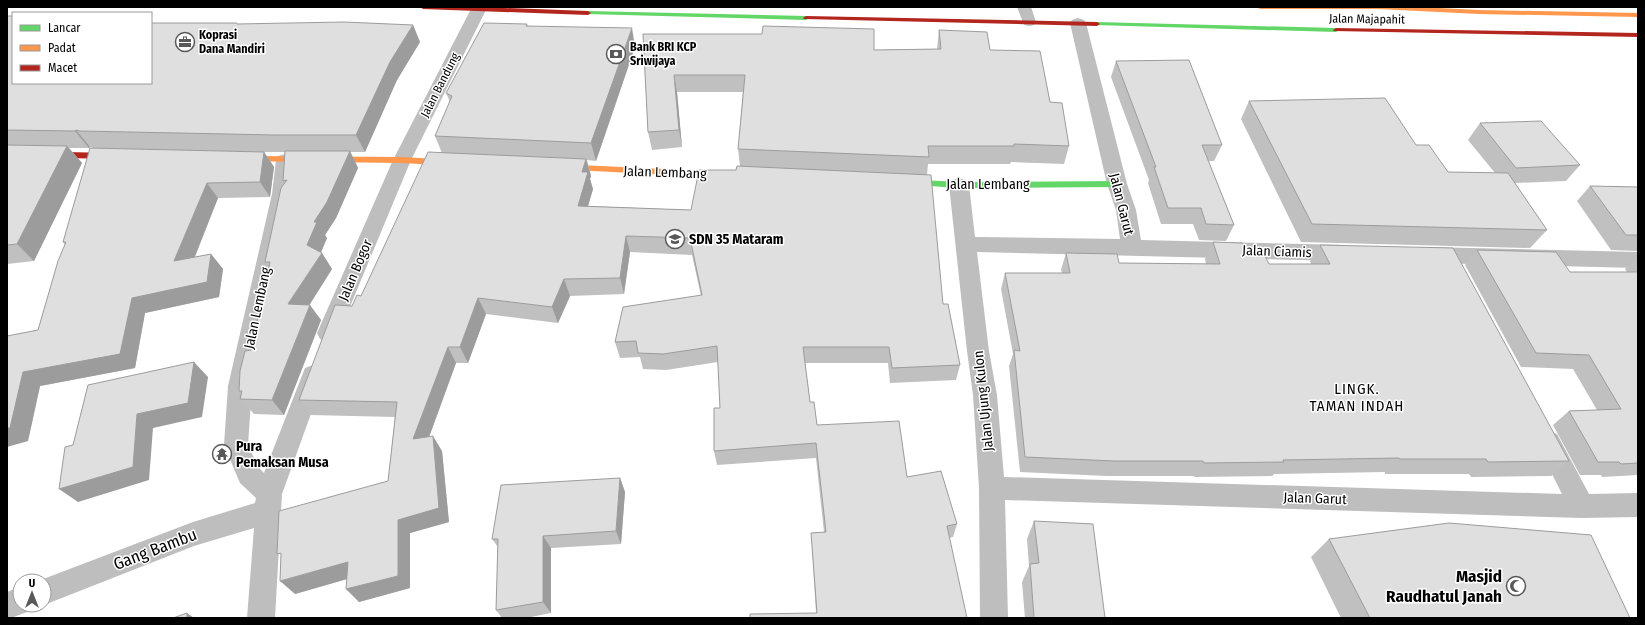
<svg xmlns="http://www.w3.org/2000/svg" width="1645" height="625" viewBox="0 0 1645 625" font-family="'Fira Sans Condensed',sans-serif">
<style>
.lines{fill:none;stroke-linecap:round;stroke-linejoin:round}
.lane{fill:#bebebe;fill-rule:evenodd}
.street{fill:#bebebe;fill-rule:evenodd}
.fast{fill:#63d668;fill-rule:evenodd}
.slow{fill:#ff974d;fill-rule:evenodd}
.jam{fill:#b3261e;fill-rule:evenodd}
.wall{fill:#c0c0c0}
.shaded-wall{fill:#9c9c9c}
.building{fill:#dfdfdf;stroke:#9c9c9c}
.labels{text-anchor:middle;stroke-width:3;stroke-linejoin:round;paint-order:stroke}
.far-street-label{font-size:12px;fill:#000;stroke:#fff}
.far-poi-label{font-size:12px;font-weight:bold;fill:#000;stroke:#fff;text-anchor:start}
.street-label{font-size:14px;fill:#000;stroke:#fff}
.poi-label{font-size:14px;font-weight:bold;fill:#000;stroke:#fff;text-anchor:start}
.neighbourhood-label{font-size:15px;letter-spacing:1px;fill:#000;stroke:#fff}
.near-street-label{font-size:17px;fill:#000;stroke:#fff}
.near-poi-label{font-size:17px;font-weight:bold;fill:#000;stroke:#fff;text-anchor:end}
</style>
<rect width="100%" height="100%" fill="#fff"/>
<g class="lines">
<path class="lane" d="M1017,7H1031L1036,22L1034,25L1029,26L1024,25Z"/>
<g class="street">
<path d="M472,7H484L486,10L411,160L339,333L336,339L328,342L320,339L317,333L393,160Z"/>
<path d="M1078,18L1084,20L1086,23L1127,184L1136,210L1141,240L1345,245L1352,248L1355,253L1352,258L1345,261L977,252L989,351L997,395L1004,477L1562,494L1536,442L1539,434L1548,431L1557,434L1589,494L1638,493V517L1582,518L1005,500L1008,618H980L979,488L973,395L967,351L949,185L952,180L959,178L966,180L969,185L975,237L1120,239L1116,210L1107,184L1070,23L1072,20Z"/>
<path d="M285,154L292,156L294,160L292,194L252,386L248,445L258,467L264,473L305,368L313,365L321,368L325,375L282,494L275,618H247L254,528L194,546L44,605H43L44,581H38L193,522L255,503L256,498L240,483L224,445L228,386L272,194L276,160L278,156Z"/>
<path d="M1427,247L1638,252V268L1427,263L1420,260L1417,255L1420,250Z"/>
<path d="M20,587V605H32L30,611L11,618H7V592Z"/>
</g>
<g class="fast">
<path d="M588,11L806,16L809,18L806,20L586,14V12Z"/>
<path d="M1097,22L1336,28L1339,30L1336,32L1095,25V23Z"/>
<path d="M902,179L959,182L1117,181L1121,184L1117,187L959,188L899,184L898,182Z"/>
</g>
<g class="slow">
<path d="M1257,7H1418L1479,10L1638,13V17L1479,14L1378,9H1260Z"/>
<path d="M238,156L402,157L454,160L458,163L454,166L402,163L235,161L234,159L235,157Z"/>
<path d="M558,164L727,172L731,175L727,178L555,169L554,167L555,165Z"/>
</g>
<g class="jam">
<path d="M420,7H477L588,11L591,13L588,15L423,9Z"/>
<path d="M806,16L1097,22L1100,24L1097,26L804,19L803,18Z"/>
<path d="M1336,28L1638,33V37L1334,31L1333,30Z"/>
<path d="M7,151L118,153L122,156L118,159L7,157Z"/>
</g>
</g>
<g class="wall">
<path d="M7,16L13,83L238,24L413,25L420,42L397,80L365,152H350L358,168L336,218L325,235L327,238L321,252L332,269L309,305L321,320L284,415L254,414L240,399L269,268L265,262L285,183L283,181L285,152H264L274,167L270,197L218,198L195,257L211,254L223,269L219,297L145,313L135,368L40,386L28,441L38,330L65,245L63,242L94,148L90,147L89,148H69L82,163L34,261L7,264Z"/>
<path d="M527,24L528,27L635,47L596,161L587,160L591,176L590,179L593,189L588,206L691,210L736,170L740,166L738,149L743,92H677L682,147L652,150L648,132L643,34L874,50L937,49L939,30L990,50L1050,102L1069,146L1064,164L1011,162L1010,164H928L927,175L943,304L960,365L956,380L890,383L888,363H805L810,402L817,425L907,477L957,524L953,537L949,538L816,613L812,546L811,533L824,532L816,458L717,465L714,451L720,408L718,362L666,370L643,369L640,357L620,358L615,342L701,296L692,255L630,252L624,294L570,296L558,323L486,314L468,363H456L429,436L442,451L449,522L410,533V588L359,602L347,579L295,594L388,481L395,417L311,415L299,400L352,306L361,296L442,153L435,136L450,102L446,93Z"/>
<path d="M1116,61L1222,145L1214,161H1208L1234,225L1226,241L1199,240L1193,224H1161L1148,183L1149,180L1111,77Z"/>
<path d="M1249,101L1416,145L1448,172L1495,173L1468,140L1480,123L1580,165L1566,181L1515,183L1547,230L1530,248L1301,242L1241,119Z"/>
<path d="M1590,186L1638,187V251L1611,250L1577,201Z"/>
<path d="M1213,242L1269,264H1311L1310,261L1320,245L1569,461L1551,476L1471,477L1469,474H1385V472L1274,474L1272,476L1194,477V476H1107L1020,472L1009,366L1013,354L1001,289L1005,273H1062L1061,270L1066,253L1119,263L1206,264L1205,259Z"/>
<path d="M1477,250L1570,272H1627L1625,269L1638,257V475L1602,477L1601,475H1580L1553,425L1569,411L1597,410L1573,369L1521,367L1465,265Z"/>
<path d="M620,478L625,492L621,544L551,548V613L526,618H502L496,610L498,547L492,539Z"/>
<path d="M1034,521L1105,618H1025L1022,582L1029,566L1027,539Z"/>
<path d="M1329,539L1630,618H1341L1311,557Z"/>
</g>
<g class="shaded-wall">
<path d="M413,25L420,42L397,80L365,152L356,135L390,62Z"/>
<path d="M632,28L635,47L596,161L591,143Z"/>
<path d="M674,75L677,92L682,147L679,130Z"/>
<path d="M76,130L90,147L89,148L75,131Z"/>
<path d="M67,146L82,163L34,261L17,244Z"/>
<path d="M350,151L358,168L336,218L325,235L327,238L319,257L322,253L332,269L300,320L288,304L314,222Z"/>
<path d="M264,152L274,167L270,197L260,182Z"/>
<path d="M586,159L591,176L590,179L593,189L583,223L578,206L582,172Z"/>
<path d="M207,183L218,198L187,276L174,261Z"/>
<path d="M626,236L630,252L624,294L620,278Z"/>
<path d="M211,254L223,269L219,297L145,313L135,368L40,386L28,441L7,447V428L23,372L132,298Z"/>
<path d="M564,279L570,296L558,323L552,307Z"/>
<path d="M478,298L486,314L468,363L460,347Z"/>
<path d="M310,305L321,320L284,415L272,400Z"/>
<path d="M448,347L456,363L423,454L413,439Z"/>
<path d="M194,362L208,377L202,417L153,428L149,480L78,502L59,489L137,414Z"/>
<path d="M433,436L442,451L449,522L410,533V588L359,602L346,589L398,520Z"/>
<path d="M620,478L625,492L621,544L616,531Z"/>
<path d="M543,536L551,548V613L543,602Z"/>
<path d="M348,562L361,575L295,594L280,581Z"/>
<path d="M187,613L194,618H187Z"/>
</g>
<g class="building">
<path d="M7,16H13V83H151V23H237V24L344,22L413,25L390,62L356,135H275L80,131L76,130L75,131L7,130Z"/>
<path d="M484,23L527,24L526,26L632,28L591,143L435,136L452,96L446,93Z"/>
<path d="M763,26L874,29V50L941,49L939,30L987,32L990,50L1040,51L1050,102L1062,103L1069,146L1014,144V146H928L929,157L738,149L745,75H674L679,130L648,132L643,34H762Z"/>
<path d="M1189,60L1222,145H1202L1234,225L1206,224L1201,208H1168L1154,167H1156L1116,61Z"/>
<path d="M1385,98L1416,145H1429L1448,172L1508,173L1547,230L1312,224L1249,101Z"/>
<path d="M1541,121L1580,165L1516,168L1480,123Z"/>
<path d="M7,145L67,146L17,244L7,245Z"/>
<path d="M90,148L264,152L260,182L207,183L174,261L211,254L207,282L132,298L120,354L23,372L10,428H7V336L38,330L58,261L66,242H63Z"/>
<path d="M285,151H350L327,202L314,222H317L307,245L322,253L288,304L310,305L272,400L240,399L242,391H239L240,371L245,351L251,350L270,262H265L281,188L287,180L283,181Z"/>
<path d="M428,152L586,159L582,172H588L578,206L691,210L699,170H736L737,166L931,175L943,304H948L960,365L892,368L889,347H803L810,402H814L817,425L899,421L907,477L941,471L957,524L947,526L967,618H750V614L817,613L811,533L826,532L816,443L714,451V408H720L717,346L663,354L638,353L636,341L615,342L623,307L702,295L690,238L626,236L620,278L564,279L552,307L478,298L460,347H448L413,439L433,436L439,508L398,520V576L346,589L348,562L280,581L281,553L277,554L279,511L388,481L397,402L299,400L335,305L352,306L357,295L361,296Z"/>
<path d="M1590,186L1638,187V235H1626Z"/>
<path d="M1213,242L1242,243L1247,255L1265,256L1269,264H1330L1320,245L1453,248L1569,461L1488,462L1486,459H1400L1399,458L1283,460L1284,462L1204,463L1203,461H1114L1025,457L1014,350L1020,351L1005,273H1070L1066,253L1117,254L1119,263L1220,264Z"/>
<path d="M1477,250L1556,252L1570,272H1638V463L1621,464L1619,462H1598L1569,411L1621,409L1589,355L1536,353Z"/>
<path d="M194,362L188,403L137,414L133,467L59,489L65,447L73,445L88,385Z"/>
<path d="M620,478L616,531L543,536V602L496,610L498,539H492L501,485Z"/>
<path d="M1034,521L1093,524L1105,618H1034L1030,564L1039,563Z"/>
<path d="M1449,523L1591,535L1630,618H1370L1329,539Z"/>
<path d="M187,613V618H173Z"/>
</g>
<defs>
<symbol id="office-ring" viewBox="-11 -11 22 22"><circle r="9.5" fill="#fff" stroke="#595959" stroke-width="1.5"/><path d="M-6-3h4V-5.5h4V-3h4V5H-6ZM-1-4.5V-3h2v-1.5ZM-6 0V1H6V0Z" fill="#595959"/></symbol>
<symbol id="bank-ring" viewBox="-11 -11 22 22"><circle r="9.5" fill="#fff" stroke="#595959" stroke-width="1.5"/><path d="M-6-4H6V4H-6ZM0-2.3a2.3 2.3 0 1 0 0 4.6a2.3 2.3 0 1 0 0-4.6Z" fill="#595959"/></symbol>
<symbol id="school-ring" viewBox="-11 -11 22 22"><circle r="9.5" fill="#fff" stroke="#595959" stroke-width="1.5"/><path d="M0-5L7-2L0 1L-7-2ZM-4 1L0 2.5L4 1V4Q0 6-4 4Z" fill="#595959"/></symbol>
<symbol id="temple-ring" viewBox="-11 -11 22 22"><circle r="9.5" fill="#fff" stroke="#595959" stroke-width="1.5"/><path d="M0-6L5-2H3V0L6.5 2.5H4V6H1.5V3h-3V6H-4V2.5H-6.5L-3 0V-2H-5Z" fill="#595959"/></symbol>
<symbol id="mosque-ring" viewBox="-11 -11 22 22"><circle r="9.5" fill="#fff" stroke="#595959" stroke-width="1.5"/><path d="M3.5-4.9A6 6 0 1 0 3.5 4.9A5 5 0 1 1 3.5-4.9Z" fill="#595959"/></symbol>
</defs>
<g fill-rule="evenodd">
<use href="#office-ring" x="174" y="31" width="22" height="22"/>
<use href="#bank-ring" x="605" y="43" width="22" height="22"/>
<use href="#school-ring" x="664" y="228" width="22" height="22"/>
<use href="#temple-ring" x="211" y="443" width="22" height="22"/>
<use href="#mosque-ring" x="1505" y="575" width="22" height="22"/>
</g>
<g class="labels">
<g class="far-street-label">
<text transform="translate(1367 19) rotate(1)" y="4">Jalan Majapahit</text>
<text transform="translate(440 85) rotate(-63)" y="4">Jalan Bandung</text>
</g>
<g class="far-poi-label">
<text x="199" y="39">Koprasi<tspan x="199" dy="14">Dana Mandiri</tspan></text>
<text x="630" y="51">Bank BRI KCP<tspan x="630" dy="14">Sriwijaya</tspan></text>
</g>
<g class="street-label">
<text transform="translate(665 172) rotate(2)" y="5">Jalan Lembang</text>
<text x="988" y="189">Jalan Lembang</text>
<text transform="translate(1122 204) rotate(76)" y="5">Jalan Garut</text>
<text transform="translate(1277 251) rotate(2)" y="5">Jalan Ciamis</text>
<text transform="translate(355 270) rotate(-67)" y="5">Jalan Bogor</text>
<text transform="translate(257 308) rotate(-78)" y="5">Jalan Lembang</text>
<text transform="translate(983 401) rotate(-96)" y="5">Jalan Ujung Kulon</text>
<text transform="translate(1315 498) rotate(2)" y="5">Jalan Garut</text>
</g>
<g class="poi-label">
<text x="689" y="244">SDN 35 Mataram</text>
<text x="236" y="451">Pura<tspan x="236" dy="16">Pemaksan Musa</tspan></text>
</g>
<g class="neighbourhood-label">
<text x="1357" y="394">LINGK.<tspan x="1357" dy="17">TAMAN INDAH</tspan></text>
</g>
<g class="near-street-label">
<text transform="translate(155 549) rotate(-21)" y="6">Gang Bambu</text>
</g>
<g class="near-poi-label">
<text x="1502" y="582">Masjid<tspan x="1502" dy="20">Raudhatul Janah</tspan></text>
</g>
</g>
<rect width="1645" height="625" fill="none" stroke="#000000" stroke-width="16"/>
<rect x="12" y="12" width="140" height="72" fill="#ffffff" stroke="#999999"/>
<rect x="20" y="25" width="20" height="6" fill="#63d668" stroke="#999999"/>
<text x="48" y="32" font-size="12" fill="#000000">Lancar</text>
<rect x="20" y="45" width="20" height="6" fill="#ff974d" stroke="#999999"/>
<text x="48" y="52" font-size="12" fill="#000000">Padat</text>
<rect x="20" y="65" width="20" height="6" fill="#b3261e" stroke="#999999"/>
<text x="48" y="72" font-size="12" fill="#000000">Macet</text>
<g transform="translate(32 593)"><circle r="19" fill="#ffffff" stroke="#999999"/>
<path d="M0-3L7 15L0 10L-7 15Z" fill="#595959"/>
<text y="-6" font-size="11" font-weight="bold" text-anchor="middle" fill="#000000">U</text>
</g>
</svg>
